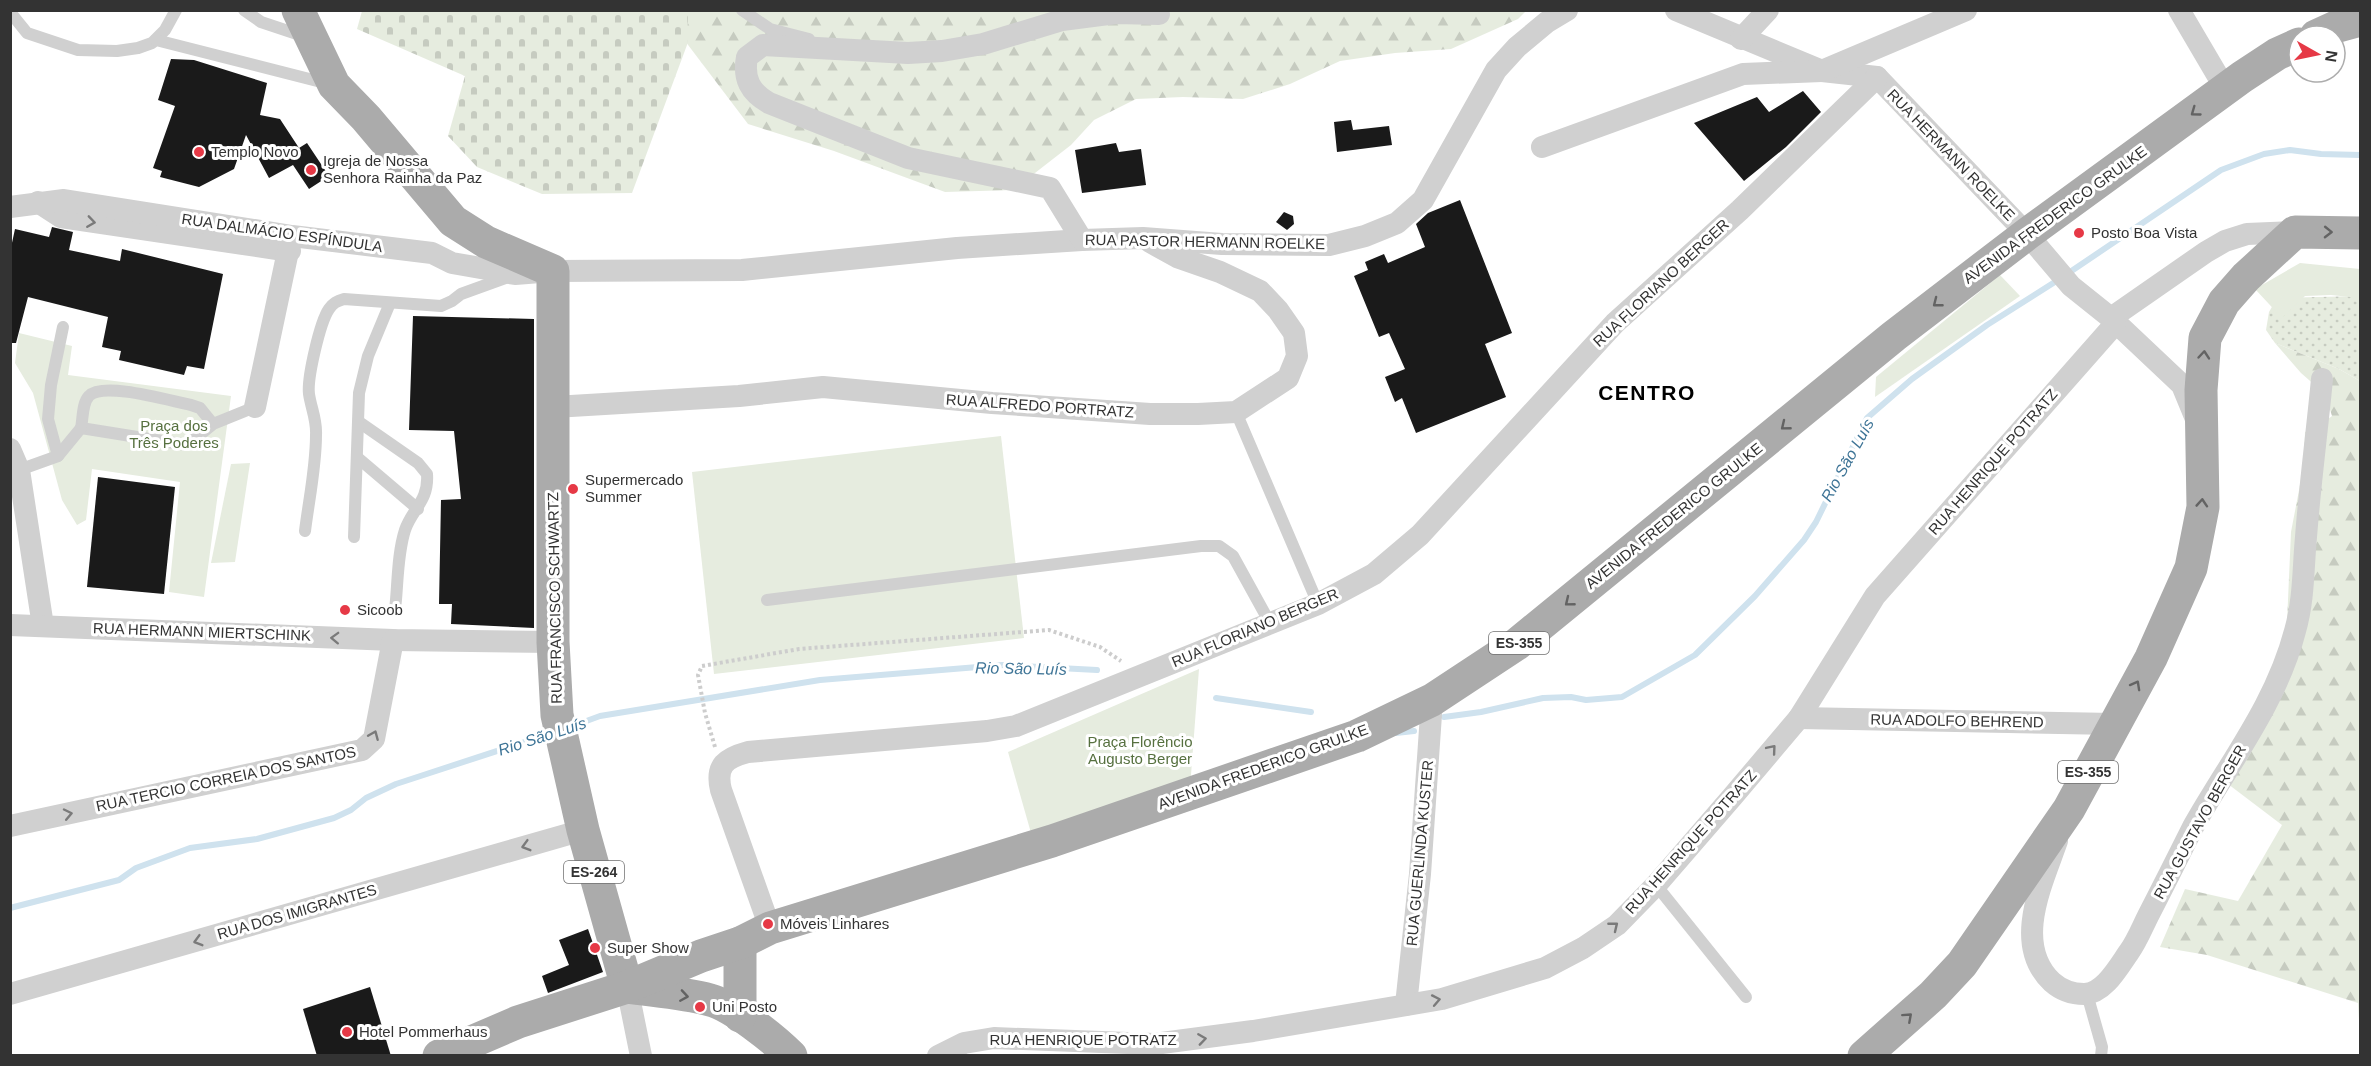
<svg xmlns="http://www.w3.org/2000/svg" width="2371" height="1066" viewBox="0 0 2371 1066" font-family="Arial,sans-serif">
<style>
.grass{fill:url(#grass-dots)}
.forest{fill:url(#forest-firs)}
.cemetery{fill:url(#cemetery-stones)}
.green{fill:#e6ecdf}
.lines{fill:none;stroke-linecap:round;stroke-linejoin:round}
.stream{stroke:#cfe2ee;stroke-width:6}
.building{fill:#1a1a1a}
.path{stroke:#cdcdcd;stroke-width:4;stroke-dasharray:3 3;stroke-linecap:butt}
.service{stroke:#d0d0d0;stroke-width:12}
.minor{stroke:#d0d0d0;stroke-width:22}
.primary{stroke:#ababab;stroke-width:33}
.oneway{stroke:#636363}
.oneway2{stroke:#7a7a7a}
.poi-dot{fill:#e63946;stroke:#fff;stroke-width:2}
.labels{text-anchor:middle;stroke-width:6;stroke-linejoin:round;paint-order:stroke}
.shield{fill:#fff;stroke:#707070;stroke-width:1.5}
.shield-label{font-size:14px;font-weight:bold;fill:#333}
.poi-label{font-size:15px;fill:#333;stroke:#fff;text-anchor:start}
.street-label{font-size:15px;fill:#333;stroke:#fff}
.park-label{font-size:15px;fill:#56703f;stroke:#fff}
.water-label{font-size:16px;font-style:italic;fill:#3f7597;stroke:#fff}
.district-label{font-size:21px;font-weight:bold;letter-spacing:1.5px;fill:#000;stroke:#fff}
</style>
<defs>
<pattern id="grass-dots" width="8" height="8" patternUnits="userSpaceOnUse" patternTransform="scale(1.5)"><rect width="8" height="8" fill="#e6ecdf"/><path d="M2 2h.1M6 6h.1" fill="none" stroke="#c6cbc0" stroke-width="1.8" stroke-linecap="round"/></pattern>
<pattern id="forest-firs" width="22" height="20" patternUnits="userSpaceOnUse" patternTransform="scale(1.5)"><rect width="22" height="20" fill="#e6ecdf"/><path d="M5 1l3.5 6h-7zM16 11l3.5 6h-7z" fill="#c6cbc0"/></pattern>
<pattern id="cemetery-stones" width="16" height="16" patternUnits="userSpaceOnUse" patternTransform="scale(1.5)"><rect width="16" height="16" fill="#e6ecdf"/><path d="M2 7V4a2 2 0 0 1 4 0v3zM10 15v-3a2 2 0 0 1 4 0v3z" fill="#c6cbc0"/></pattern>
</defs>
<rect width="100%" height="100%" fill="#fff"/>
<path class="grass" d="M2360,296V381L2339,369L2275,343L2266,330L2269,312L2277,298Z"/>
<g class="forest">
<path d="M678,11H1526L1518,19L1451,49L1395,53L1340,61L1290,84L1243,99L1183,97L1136,99L1094,120L1071,145L1013,190L945,192L834,151L748,124L679,33Z"/>
<path d="M2275,343L2339,369L2360,381V1038L2358,1003L2207,955L2160,947L2185,889L2238,901L2282,825L2224,781L2286,645L2291,532L2304,464L2305,432L2316,428L2332,416L2325,394L2301,373Z"/>
</g>
<path class="cemetery" d="M362,11H688L687,45L632,193L542,194L477,167L448,136L465,76L357,29Z"/>
<g class="green">
<path d="M2300,263L2360,269V298L2331,295L2305,296L2282,318L2255,289Z"/>
<path d="M2000,275L2020,296L1875,397L1876,377Z"/>
<path d="M19,333L72,346L68,375L231,396L204,597L169,592L180,482L92,469L86,520L77,525L62,500L33,393L15,363Z"/>
<path d="M1001,436L1024,638L714,674L692,472Z"/>
<path d="M250,463L235,562L211,563L231,464Z"/>
<path d="M1199,669L1190,788L1033,840L1008,752Z"/>
</g>
<g class="lines">
<g class="stream">
<path d="M2067,274L2221,170L2264,154L2290,150L2321,154L2360,155"/>
<path d="M1216,698L1311,712"/>
<path d="M1444,717L1481,712L1543,698L1571,697L1586,700L1622,697L1695,655L1755,596L1804,540L1816,522L1867,418L1912,379L1987,325L2058,280"/>
<path d="M570,727L600,716L820,680L1002,665L1097,670"/>
<path d="M1396,733L1414,731"/>
<path d="M10,908L119,880L136,868L190,848L257,839L334,818L351,810L366,798L396,784L552,733"/>
</g>
</g>
<g class="building">
<path d="M171,59L194,60L267,83L260,115L280,119L299,148L307,143L329,176L309,189L293,165L269,178L246,135L234,169L199,187L160,177L162,171L153,168L175,106L158,100Z"/>
<path d="M1803,91L1821,112L1786,147L1744,181L1694,123L1757,97L1769,112Z"/>
<path d="M1351,120L1353,130L1389,126L1392,145L1337,152L1334,122Z"/>
<path d="M1116,143L1119,152L1141,149L1146,185L1082,193L1075,150Z"/>
<path d="M1460,200L1512,333L1485,344L1506,397L1416,433L1402,398L1395,402L1385,377L1405,369L1389,333L1379,337L1354,276L1368,270L1365,262L1384,254L1388,263L1425,247L1416,224L1428,213Z"/>
<path d="M1284,212L1293,216L1294,224L1287,230L1276,222Z"/>
<path d="M52,227L73,232L69,250L120,261L122,249L223,274L204,369L187,366L184,375L119,360L121,351L102,347L108,317L28,297L16,343H10V252L15,229L49,237Z"/>
<path d="M413,316L534,319V628L451,624L452,604H439L441,500L461,499L454,431L409,430Z"/>
<path d="M98,477L175,487L164,594L87,587Z"/>
<path d="M588,929L603,972L548,993L542,976L569,965L559,940Z"/>
<path d="M370,987L391,1056H317L303,1009Z"/>
</g>
<g class="lines">
<path class="path" d="M715,747L705,713L698,675L702,666L799,649L1049,630L1100,647L1121,661"/>
<g class="service">
<path d="M244,10L261,22L306,37"/>
<path d="M742,10L770,29L809,39"/>
<path d="M10,12L27,33L78,50L117,51L138,48L152,43L165,30L176,10"/>
<path d="M156,40L329,84"/>
<path d="M1236,412L1318,604"/>
<path d="M359,422L418,463L427,474C429,501 412,509 405,530C397,555 398,585 395,610"/>
<path d="M213,424L187,445L81,428C83,419 82,403 89,396C103,381 170,401 191,405L200,408L213,424L255,407"/>
<path d="M58,456L48,419L51,385L63,327"/>
<path d="M358,458L418,509"/>
<path d="M19,470L58,456L81,428"/>
<path d="M305,531C309,499 316,467 316,435C317,420 311,408 309,394C307,378 320,322 329,309C333,303 337,301 344,299L441,306L452,301L461,294L508,277"/>
<path d="M354,537L359,393L368,356L390,303"/>
<path d="M767,600L1201,546H1219L1233,556L1270,623"/>
<path d="M1656,885L1746,997"/>
<path d="M2087,994L2102,1047L2101,1056"/>
</g>
<g class="minor">
<path d="M1676,10L1822,71L1877,77L2027,234L2071,286L2111,318L2182,385L2196,419"/>
<path d="M2179,10L2226,90"/>
<path d="M1741,39L1768,10"/>
<path d="M1542,147L1743,74L1822,71L1966,10"/>
<path d="M38,202L61,217L290,251"/>
<path d="M10,207L64,200L292,236L432,253L452,263L515,274L553,271L742,270L957,248L1082,240L1143,238L1222,244L1329,245L1365,236L1397,223L1423,200L1496,70L1517,47L1547,22L1567,10"/>
<path d="M1082,240L1050,188L908,158L769,103C750,92 743,79 747,57L763,45L908,53L942,51L983,44L1062,20L1116,13L1159,14"/>
<path d="M2111,318L2206,252L2225,241L2247,234L2295,232"/>
<path d="M255,407L291,237"/>
<path d="M554,407L739,396L823,387L992,403L1150,414H1198L1236,412L1288,378L1297,356L1294,333L1278,310L1260,291L1220,272L1177,257L1150,242"/>
<path d="M10,449L19,470L43,626"/>
<path d="M10,625L393,640L553,642"/>
<path d="M1799,718L2114,724"/>
<path d="M10,826L362,750L374,739L393,640"/>
<path d="M2057,841C2042,884 2012,944 2052,982C2061,990 2072,994 2084,994C2104,994 2119,966 2129,952C2137,941 2142,928 2148,916C2163,887 2178,857 2193,827C2229,763 2276,704 2295,631C2304,600 2303,569 2306,537C2310,484 2317,432 2322,379"/>
<path d="M770,928L721,790C715,765 726,758 748,752L987,731L1016,726L1318,604L1374,574L1420,535L1615,323L1740,210L1877,77"/>
<path d="M627,987L641,1056"/>
<path d="M10,994L583,830"/>
<path d="M1406,1005L1420,874L1432,700"/>
<path d="M938,1056L964,1043L994,1038L1154,1044L1253,1031L1442,999L1545,968L1583,948L1617,925L1656,885L1733,796L1799,718L1875,596L2115,324"/>
</g>
<g class="primary">
<path d="M298,10L334,85L366,118L453,221L486,242L553,271V642L557,715L583,830L627,987"/>
<path d="M2316,36L2338,26L2360,20"/>
<path d="M627,987C654,991 683,993 710,1000C733,1006 774,1039 791,1056"/>
<path d="M740,1016V943"/>
<path d="M439,1056L518,1022L627,987L701,956L740,943L770,928L1052,841L1357,736L1432,700L1517,644L1894,336L2027,234L2242,77L2277,54L2299,44"/>
<path d="M1864,1056L1933,995L1962,964L2069,809L2151,658L2191,568L2203,507L2201,390L2205,338L2224,302L2246,277L2295,232L2360,233"/>
</g>
</g>
<defs><path id="oneway-chevron" d="M-2-3.5L2.5 0L-2 3.5" fill="none" stroke-width="1.6" stroke-linecap="round" stroke-linejoin="round" transform="scale(1.5)"/></defs>
<g class="oneway">
<use href="#oneway-chevron" transform="translate(2195 112) rotate(144)"/>
<use href="#oneway-chevron" transform="translate(2328 232) rotate(1)"/>
<use href="#oneway-chevron" transform="translate(1937 303) rotate(142)"/>
<use href="#oneway-chevron" transform="translate(2204 355) rotate(-85)"/>
<use href="#oneway-chevron" transform="translate(1785 426) rotate(141)"/>
<use href="#oneway-chevron" transform="translate(2202 503) rotate(-86)"/>
<use href="#oneway-chevron" transform="translate(1569 602) rotate(141)"/>
<use href="#oneway-chevron" transform="translate(2136 685) rotate(-61)"/>
<use href="#oneway-chevron" transform="translate(684 996) rotate(9)"/>
<use href="#oneway-chevron" transform="translate(1908 1017) rotate(-42)"/>
</g>
<g class="oneway2">
<use href="#oneway-chevron" transform="translate(91 222) rotate(8)"/>
<use href="#oneway-chevron" transform="translate(335 638) rotate(-178)"/>
<use href="#oneway-chevron" transform="translate(374 735) rotate(-67)"/>
<use href="#oneway-chevron" transform="translate(1772 749) rotate(-50)"/>
<use href="#oneway-chevron" transform="translate(68 814) rotate(-12)"/>
<use href="#oneway-chevron" transform="translate(526 846) rotate(164)"/>
<use href="#oneway-chevron" transform="translate(1614 926) rotate(-39)"/>
<use href="#oneway-chevron" transform="translate(198 941) rotate(164)"/>
<use href="#oneway-chevron" transform="translate(1436 1000) rotate(-11)"/>
<use href="#oneway-chevron" transform="translate(1202 1039) rotate(-8)"/>
</g>
<g class="poi-dot">
<circle cx="199" cy="152" r="6"/>
<circle cx="311" cy="170" r="6"/>
<circle cx="2079" cy="233" r="6"/>
<circle cx="573" cy="489" r="6"/>
<circle cx="345" cy="610" r="6"/>
<circle cx="768" cy="924" r="6"/>
<circle cx="595" cy="948" r="6"/>
<circle cx="700" cy="1007" r="6"/>
<circle cx="347" cy="1032" r="6"/>
</g>
<g class="labels">
<g class="shield">
<rect x="1489" y="632" width="60" height="22" rx="4.5"/>
<rect x="2058" y="761" width="60" height="22" rx="4.5"/>
<rect x="564" y="861" width="60" height="22" rx="4.5"/>
</g>
<g class="shield-label">
<text x="1519" y="648">ES-355</text>
<text x="2088" y="777">ES-355</text>
<text x="594" y="877">ES-264</text>
</g>
<g class="poi-label">
<text x="211" y="157">Templo Novo</text>
<text x="323" y="166">Igreja de Nossa<tspan x="323" dy="17">Senhora Rainha da Paz</tspan></text>
<text x="2091" y="238">Posto Boa Vista</text>
<text x="585" y="485">Supermercado<tspan x="585" dy="17">Summer</tspan></text>
<text x="357" y="615">Sicoob</text>
<text x="780" y="929">Móveis Linhares</text>
<text x="607" y="953">Super Show</text>
<text x="712" y="1012">Uni Posto</text>
<text x="359" y="1037">Hotel Pommerhaus</text>
</g>
<g class="street-label">
<text transform="translate(1951 155) rotate(46)" y="5">RUA HERMANN ROELKE</text>
<text transform="translate(2055 215) rotate(-36)" y="5">AVENIDA FREDERICO GRULKE</text>
<text transform="translate(282 233) rotate(8)" y="5">RUA DALMÁCIO ESPÍNDULA</text>
<text transform="translate(1205 242) rotate(1)" y="5">RUA PASTOR HERMANN ROELKE</text>
<text transform="translate(1661 283) rotate(-43)" y="5">RUA FLORIANO BERGER</text>
<text transform="translate(1040 406) rotate(4)" y="5">RUA ALFREDO PORTRATZ</text>
<text transform="translate(1993 462) rotate(-49)" y="5">RUA HENRIQUE POTRATZ</text>
<text transform="translate(1674 516) rotate(-39)" y="5">AVENIDA FREDERICO GRULKE</text>
<text transform="translate(555 598) rotate(-91)" y="5">RUA FRANCISCO SCHWARTZ</text>
<text transform="translate(1255 628) rotate(-23)" y="5">RUA FLORIANO BERGER</text>
<text transform="translate(202 632) rotate(2)" y="5">RUA HERMANN MIERTSCHINK</text>
<text transform="translate(1957 721) rotate(1)" y="5">RUA ADOLFO BEHREND</text>
<text transform="translate(1263 767) rotate(-20)" y="5">AVENIDA FREDERICO GRULKE</text>
<text transform="translate(226 779) rotate(-12)" y="5">RUA TERCIO CORREIA DOS SANTOS</text>
<text transform="translate(2200 822) rotate(-61)" y="5">RUA GUSTAVO BERGER</text>
<text transform="translate(1691 842) rotate(-48)" y="5">RUA HENRIQUE POTRATZ</text>
<text transform="translate(1420 853) rotate(-85)" y="5">RUA GUERLINDA KUSTER</text>
<text transform="translate(297 912) rotate(-16)" y="5">RUA DOS IMIGRANTES</text>
<text x="1083" y="1045">RUA HENRIQUE POTRATZ</text>
</g>
<g class="park-label">
<text x="174" y="431">Praça dos<tspan x="174" dy="17">Três Poderes</tspan></text>
<text x="1140" y="747">Praça Florêncio<tspan x="1140" dy="17">Augusto Berger</tspan></text>
</g>
<g class="water-label">
<text transform="translate(1847 460) rotate(-61)" y="6">Rio São Luís</text>
<text transform="translate(1021 668) rotate(1)" y="6">Rio São Luís</text>
<text transform="translate(542 736) rotate(-18)" y="6">Rio São Luís</text>
</g>
<g class="district-label">
<text x="1647" y="400">CENTRO</text>
</g>
</g>
<rect width="2371" height="1066" fill="none" stroke="#333333" stroke-width="24"/>
<g transform="translate(2317 54) rotate(99)"><circle r="28" fill="#ffffff" stroke="#adadad" stroke-width="1.5"/>
<path d="M0-4.5L10 22L0 15L-10 22Z" fill="#e63946"/>
<text y="-9" font-size="16" font-weight="bold" text-anchor="middle" fill="#333333">N</text>
</g>
</svg>
